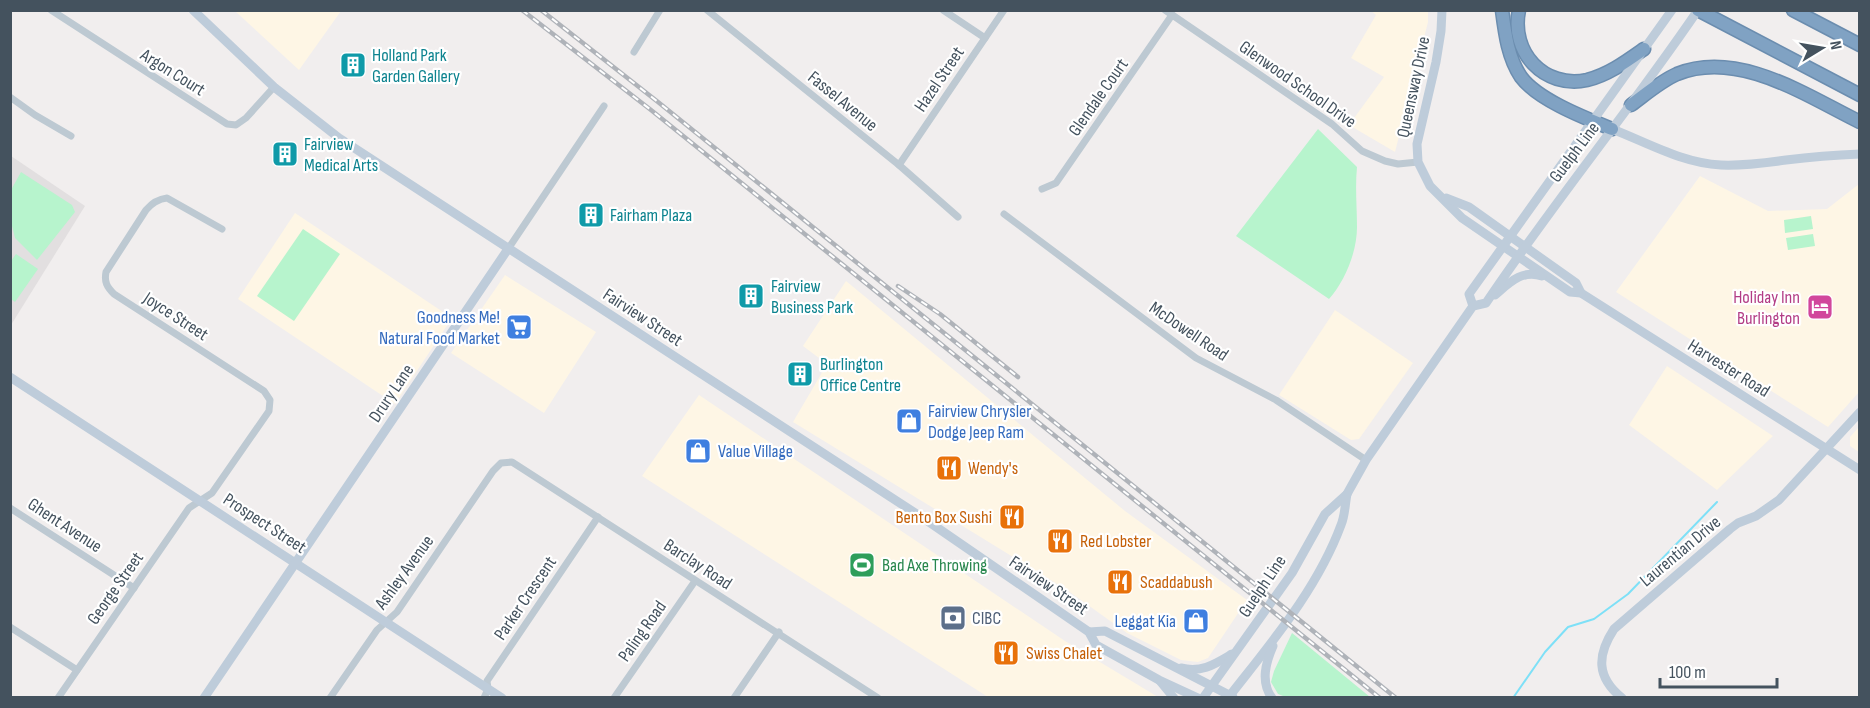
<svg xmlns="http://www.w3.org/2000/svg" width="1870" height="708" viewBox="0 0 1870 708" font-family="'Sofia Sans Condensed',sans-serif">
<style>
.commercial{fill:#fef6e5}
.education{fill:#e2dfe0}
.green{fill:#b7f4cd}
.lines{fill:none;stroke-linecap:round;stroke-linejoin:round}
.stream{stroke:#7ee0f7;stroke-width:2}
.highway-casing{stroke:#6b8daf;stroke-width:15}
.street{stroke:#bdc9d2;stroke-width:7}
.secondary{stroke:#beccda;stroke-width:9}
.highway{stroke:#80a2c3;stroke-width:12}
.rail-casing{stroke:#afb3b9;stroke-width:4.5}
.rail{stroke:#fff;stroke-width:2;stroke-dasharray:7;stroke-linecap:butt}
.labels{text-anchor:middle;stroke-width:4.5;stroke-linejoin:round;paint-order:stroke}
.culture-label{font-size:18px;fill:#0d838f;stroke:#fff;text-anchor:start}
.street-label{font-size:18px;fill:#44525e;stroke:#fff}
.hotel-label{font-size:18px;fill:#b23c85;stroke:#fff;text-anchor:end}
.shop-label{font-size:18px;fill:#366cbe;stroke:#fff;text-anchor:end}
.food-label{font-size:18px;fill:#c56008;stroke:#fff;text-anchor:start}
.leisure-label{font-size:18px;fill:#27864d;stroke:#fff;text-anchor:start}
.service-label{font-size:18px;fill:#4e5e75;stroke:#fff;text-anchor:start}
</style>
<rect width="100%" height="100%" fill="#f1eeee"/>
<g class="commercial">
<path d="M235,11H341L299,70Z"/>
<path d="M1371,11H1428V22L1395,152L1349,125L1384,77L1351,58L1376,15Z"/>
<path d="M1700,176L1768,211L1827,209L1859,184V392L1828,427L1616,292Z"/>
<path d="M295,213L452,318L395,404L238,299Z"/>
<path d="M505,275L596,332L544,413L451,353Z"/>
<path d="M846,281L1125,511L1247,600L1208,658L1198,662L1181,660L1127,633L1067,590L793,422L827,364L803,346Z"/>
<path d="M1335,310L1413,363L1359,439L1351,440L1279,395Z"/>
<path d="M1667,366L1773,436L1717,490L1629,425Z"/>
<path d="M699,395L1065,641L1158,697H988L642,476Z"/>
<path d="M1859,427V452L1850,446V437Z"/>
</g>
<path class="education" d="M11,156L85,206L11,325Z"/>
<g class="green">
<path d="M1318,129L1357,167C1355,187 1357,207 1357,227C1357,252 1345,281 1329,299L1236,236Z"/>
<path d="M21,172L72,205L75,212L37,260L15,238L11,222V190Z"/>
<path d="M1811,216L1813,229L1785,233L1784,220Z"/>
<path d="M303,229L340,254L294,321L257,296Z"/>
<path d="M1813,234L1815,246L1788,250L1786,238Z"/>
<path d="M16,254L38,269L15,302L11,299V261Z"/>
<path d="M1292,633L1370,697L1288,698L1278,694L1271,682L1274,671Z"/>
</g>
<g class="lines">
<path class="stream" d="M1513,698L1545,652L1568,627L1594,619L1628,594L1717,502"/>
<defs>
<g id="highway">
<path d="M1502,10C1505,33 1508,58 1521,77C1538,100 1585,118 1612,129"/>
<path d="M1519,10C1510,52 1544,89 1587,80C1608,75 1627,61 1644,49"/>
<path d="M1698,10L1860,95"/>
<path d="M1793,10L1860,45"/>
<path d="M1631,105C1646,94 1661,81 1677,74C1738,49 1807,96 1860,122"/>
</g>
</defs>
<use href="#highway" class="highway-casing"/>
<g class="street">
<path d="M51,10L227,124L236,125L246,118L274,87"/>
<path d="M707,10L899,165L958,217"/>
<path d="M943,10L985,38"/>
<path d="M1165,10L1332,124L1362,151L1385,161L1398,164L1418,162"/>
<path d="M634,52L660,10"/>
<path d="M10,97L35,115L71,136"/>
<path d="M899,165L1004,10"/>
<path d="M1042,189L1056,183L1172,15"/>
<path d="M1004,214L1196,358L1276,400L1366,460"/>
<path d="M508,249L604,106"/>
<path d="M10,508L134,588"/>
<path d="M10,627L77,670"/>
<path d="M58,698L189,508L212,493L269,411L270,400L264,391L114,294C107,287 104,282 106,272L146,210C152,203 158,199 167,198L222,229"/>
<path d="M330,698L377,630L397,612L493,471L501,463L512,462L878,698"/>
<path d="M484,698L488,689L487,681L598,517"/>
<path d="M614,698L695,581"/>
<path d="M734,698L779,632"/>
</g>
<g class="secondary">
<path d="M193,10L274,87L339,138L929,522L1089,632L1096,645L1159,680L1198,698"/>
<path d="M1442,10L1441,31L1436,62L1417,144L1418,162L1430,186L1462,218L1570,292L1581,293L1860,470"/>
<path d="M1612,129C1648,143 1682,163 1721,165C1743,166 1765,163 1786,160C1810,157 1835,155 1860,154"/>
<path d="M1446,198L1469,207L1576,283L1581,293"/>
<path d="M1495,295C1509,283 1522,269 1542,276"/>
<path d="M1473,306L1469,294L1672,10"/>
<path d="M10,377L502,698"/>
<path d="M1089,632L1105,631L1233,697"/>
<path d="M1181,668C1202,673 1215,664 1232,654"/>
<path d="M1160,681L1174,698"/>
<path d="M204,698L508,249"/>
<path d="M1203,698L1292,573L1325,514L1347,494L1366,460L1473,306L1486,303C1553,203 1630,110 1698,10"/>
<path d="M1228,698C1270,644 1317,590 1341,525C1345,516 1345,504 1347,494"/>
<path d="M1272,698C1260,682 1266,662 1273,646"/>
<path d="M1622,698C1596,677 1597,655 1614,629L1730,529L1738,523L1756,516L1779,500L1860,412"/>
</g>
<use href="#highway" class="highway"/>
<defs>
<g id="rail">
<path d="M522,10L651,110L1380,698"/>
<path d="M541,10L658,102L1396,698"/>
<path d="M898,286L940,314L1018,377"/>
</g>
</defs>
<use href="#rail" class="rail-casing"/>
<use href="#rail" class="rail"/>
</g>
<defs>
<symbol id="building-square" viewBox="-11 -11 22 22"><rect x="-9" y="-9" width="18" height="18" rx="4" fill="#0f9aa8" stroke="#fff"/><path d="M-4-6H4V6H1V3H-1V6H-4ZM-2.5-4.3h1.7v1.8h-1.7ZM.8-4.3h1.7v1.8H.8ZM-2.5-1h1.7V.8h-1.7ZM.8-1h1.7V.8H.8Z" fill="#fff"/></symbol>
<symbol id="hotel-square" viewBox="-11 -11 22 22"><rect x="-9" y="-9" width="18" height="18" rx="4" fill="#d1479c" stroke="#fff"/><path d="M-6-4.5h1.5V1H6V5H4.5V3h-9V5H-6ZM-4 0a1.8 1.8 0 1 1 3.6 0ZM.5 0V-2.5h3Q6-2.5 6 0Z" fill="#fff"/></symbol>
<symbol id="supermarket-square" viewBox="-11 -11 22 22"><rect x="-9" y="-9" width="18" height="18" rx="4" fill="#3f7fe0" stroke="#fff"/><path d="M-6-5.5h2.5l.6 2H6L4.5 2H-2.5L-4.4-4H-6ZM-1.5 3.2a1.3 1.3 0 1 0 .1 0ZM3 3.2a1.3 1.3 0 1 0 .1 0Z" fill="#fff"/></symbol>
<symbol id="shop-square" viewBox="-11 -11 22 22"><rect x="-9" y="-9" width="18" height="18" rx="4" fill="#3f7fe0" stroke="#fff"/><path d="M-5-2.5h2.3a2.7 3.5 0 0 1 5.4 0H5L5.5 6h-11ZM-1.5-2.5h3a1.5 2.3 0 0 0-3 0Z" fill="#fff"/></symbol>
<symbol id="restaurant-square" viewBox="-11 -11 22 22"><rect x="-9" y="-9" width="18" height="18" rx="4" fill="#e8710a" stroke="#fff"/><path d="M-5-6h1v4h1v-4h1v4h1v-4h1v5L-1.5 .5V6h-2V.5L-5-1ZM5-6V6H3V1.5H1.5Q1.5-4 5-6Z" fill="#fff"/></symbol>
<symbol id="stadium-square" viewBox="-11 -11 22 22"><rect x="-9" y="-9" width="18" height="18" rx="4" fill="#2e9e5b" stroke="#fff"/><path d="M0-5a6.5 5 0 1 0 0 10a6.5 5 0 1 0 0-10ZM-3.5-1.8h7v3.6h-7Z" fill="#fff"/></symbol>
<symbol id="bank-square" viewBox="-11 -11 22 22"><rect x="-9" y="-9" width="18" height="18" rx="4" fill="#5c6f8a" stroke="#fff"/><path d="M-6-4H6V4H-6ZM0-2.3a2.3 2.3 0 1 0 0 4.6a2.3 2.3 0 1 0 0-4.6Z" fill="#fff"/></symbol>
</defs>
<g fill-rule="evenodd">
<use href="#building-square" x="338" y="50" width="30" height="30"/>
<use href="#building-square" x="270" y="139" width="30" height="30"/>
<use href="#building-square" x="576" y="200" width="30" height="30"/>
<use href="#building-square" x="736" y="281" width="30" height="30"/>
<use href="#hotel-square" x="1805" y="292" width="30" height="30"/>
<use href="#supermarket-square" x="504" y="312" width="30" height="30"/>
<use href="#building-square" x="785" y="359" width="30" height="30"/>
<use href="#shop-square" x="894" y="406" width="30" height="30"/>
<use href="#shop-square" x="683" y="436" width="30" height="30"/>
<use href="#restaurant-square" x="934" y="453" width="30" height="30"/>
<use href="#restaurant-square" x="997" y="502" width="30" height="30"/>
<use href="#restaurant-square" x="1045" y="526" width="30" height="30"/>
<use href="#stadium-square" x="847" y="550" width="30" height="30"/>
<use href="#restaurant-square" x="1105" y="567" width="30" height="30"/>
<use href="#bank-square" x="938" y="603" width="30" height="30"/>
<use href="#shop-square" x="1181" y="606" width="30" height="30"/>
<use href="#restaurant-square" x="991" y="638" width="30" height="30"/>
</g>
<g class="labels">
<g class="culture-label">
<text x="372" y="61">Holland Park<tspan x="372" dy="21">Garden Gallery</tspan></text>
<text x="304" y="150">Fairview<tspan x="304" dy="21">Medical Arts</tspan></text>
<text x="610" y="221">Fairham Plaza</text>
<text x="771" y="292">Fairview<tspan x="771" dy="21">Business Park</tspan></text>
<text x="820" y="370">Burlington<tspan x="820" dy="21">Office Centre</tspan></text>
</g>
<g class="street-label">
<text transform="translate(173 72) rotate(32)" y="6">Argon Court</text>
<text transform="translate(939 79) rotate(-56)" y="6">Hazel Street</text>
<text transform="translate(1298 84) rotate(35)" y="6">Glenwood School Drive</text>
<text transform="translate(1413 87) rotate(-78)" y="6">Queensway Drive</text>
<text transform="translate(1098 97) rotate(-55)" y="6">Glendale Court</text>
<text transform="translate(843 101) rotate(39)" y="6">Fassel Avenue</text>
<text transform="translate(1574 152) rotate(-53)" y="6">Guelph Line</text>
<text transform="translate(176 316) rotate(33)" y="6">Joyce Street</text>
<text transform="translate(643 317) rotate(33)" y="6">Fairview Street</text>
<text transform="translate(1189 331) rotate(34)" y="6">McDowell Road</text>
<text transform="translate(1729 368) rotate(32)" y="6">Harvester Road</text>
<text transform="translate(391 393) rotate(-56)" y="6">Drury Lane</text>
<text transform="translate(265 523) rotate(33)" y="6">Prospect Street</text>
<text transform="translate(65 525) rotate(33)" y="6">Ghent Avenue</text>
<text transform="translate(1680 551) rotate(-40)" y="6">Laurentian Drive</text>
<text transform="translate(698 564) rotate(33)" y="6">Barclay Road</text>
<text transform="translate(404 572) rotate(-54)" y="6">Ashley Avenue</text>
<text transform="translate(1049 585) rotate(34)" y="6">Fairview Street</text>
<text transform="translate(1262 586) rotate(-56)" y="6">Guelph Line</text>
<text transform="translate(115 588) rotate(-55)" y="6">George Street</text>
<text transform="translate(525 598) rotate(-56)" y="6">Parker Crescent</text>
<text transform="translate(642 631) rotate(-55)" y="6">Paling Road</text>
</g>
<g class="hotel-label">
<text x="1800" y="303">Holiday Inn<tspan x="1800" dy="21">Burlington</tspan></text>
</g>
<g class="shop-label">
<text x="500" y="323">Goodness Me!<tspan x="500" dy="21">Natural Food Market</tspan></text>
<text x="928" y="417" text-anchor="start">Fairview Chrysler<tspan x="928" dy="21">Dodge Jeep Ram</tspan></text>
<text x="718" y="457" text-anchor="start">Value Village</text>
<text x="1176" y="627">Leggat Kia</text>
</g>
<g class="food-label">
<text x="968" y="474">Wendy's</text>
<text x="992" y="523" text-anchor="end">Bento Box Sushi</text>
<text x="1080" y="547">Red Lobster</text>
<text x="1140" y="588">Scaddabush</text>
<text x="1026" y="659">Swiss Chalet</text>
</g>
<g class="leisure-label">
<text x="882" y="571">Bad Axe Throwing</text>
</g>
<g class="service-label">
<text x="972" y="624">CIBC</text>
</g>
</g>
<rect width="1870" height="708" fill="none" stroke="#44525e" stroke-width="24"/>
<g transform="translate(1822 48) rotate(79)" stroke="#ffffff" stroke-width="4.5" paint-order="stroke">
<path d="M0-4.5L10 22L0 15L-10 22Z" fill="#44525e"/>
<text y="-9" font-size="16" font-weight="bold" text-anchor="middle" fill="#44525e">N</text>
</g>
<path d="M1660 678v9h117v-9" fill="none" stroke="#44525e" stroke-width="3"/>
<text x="1669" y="678" font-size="18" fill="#44525e" stroke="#ffffff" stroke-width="4.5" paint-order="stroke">100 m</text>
</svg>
